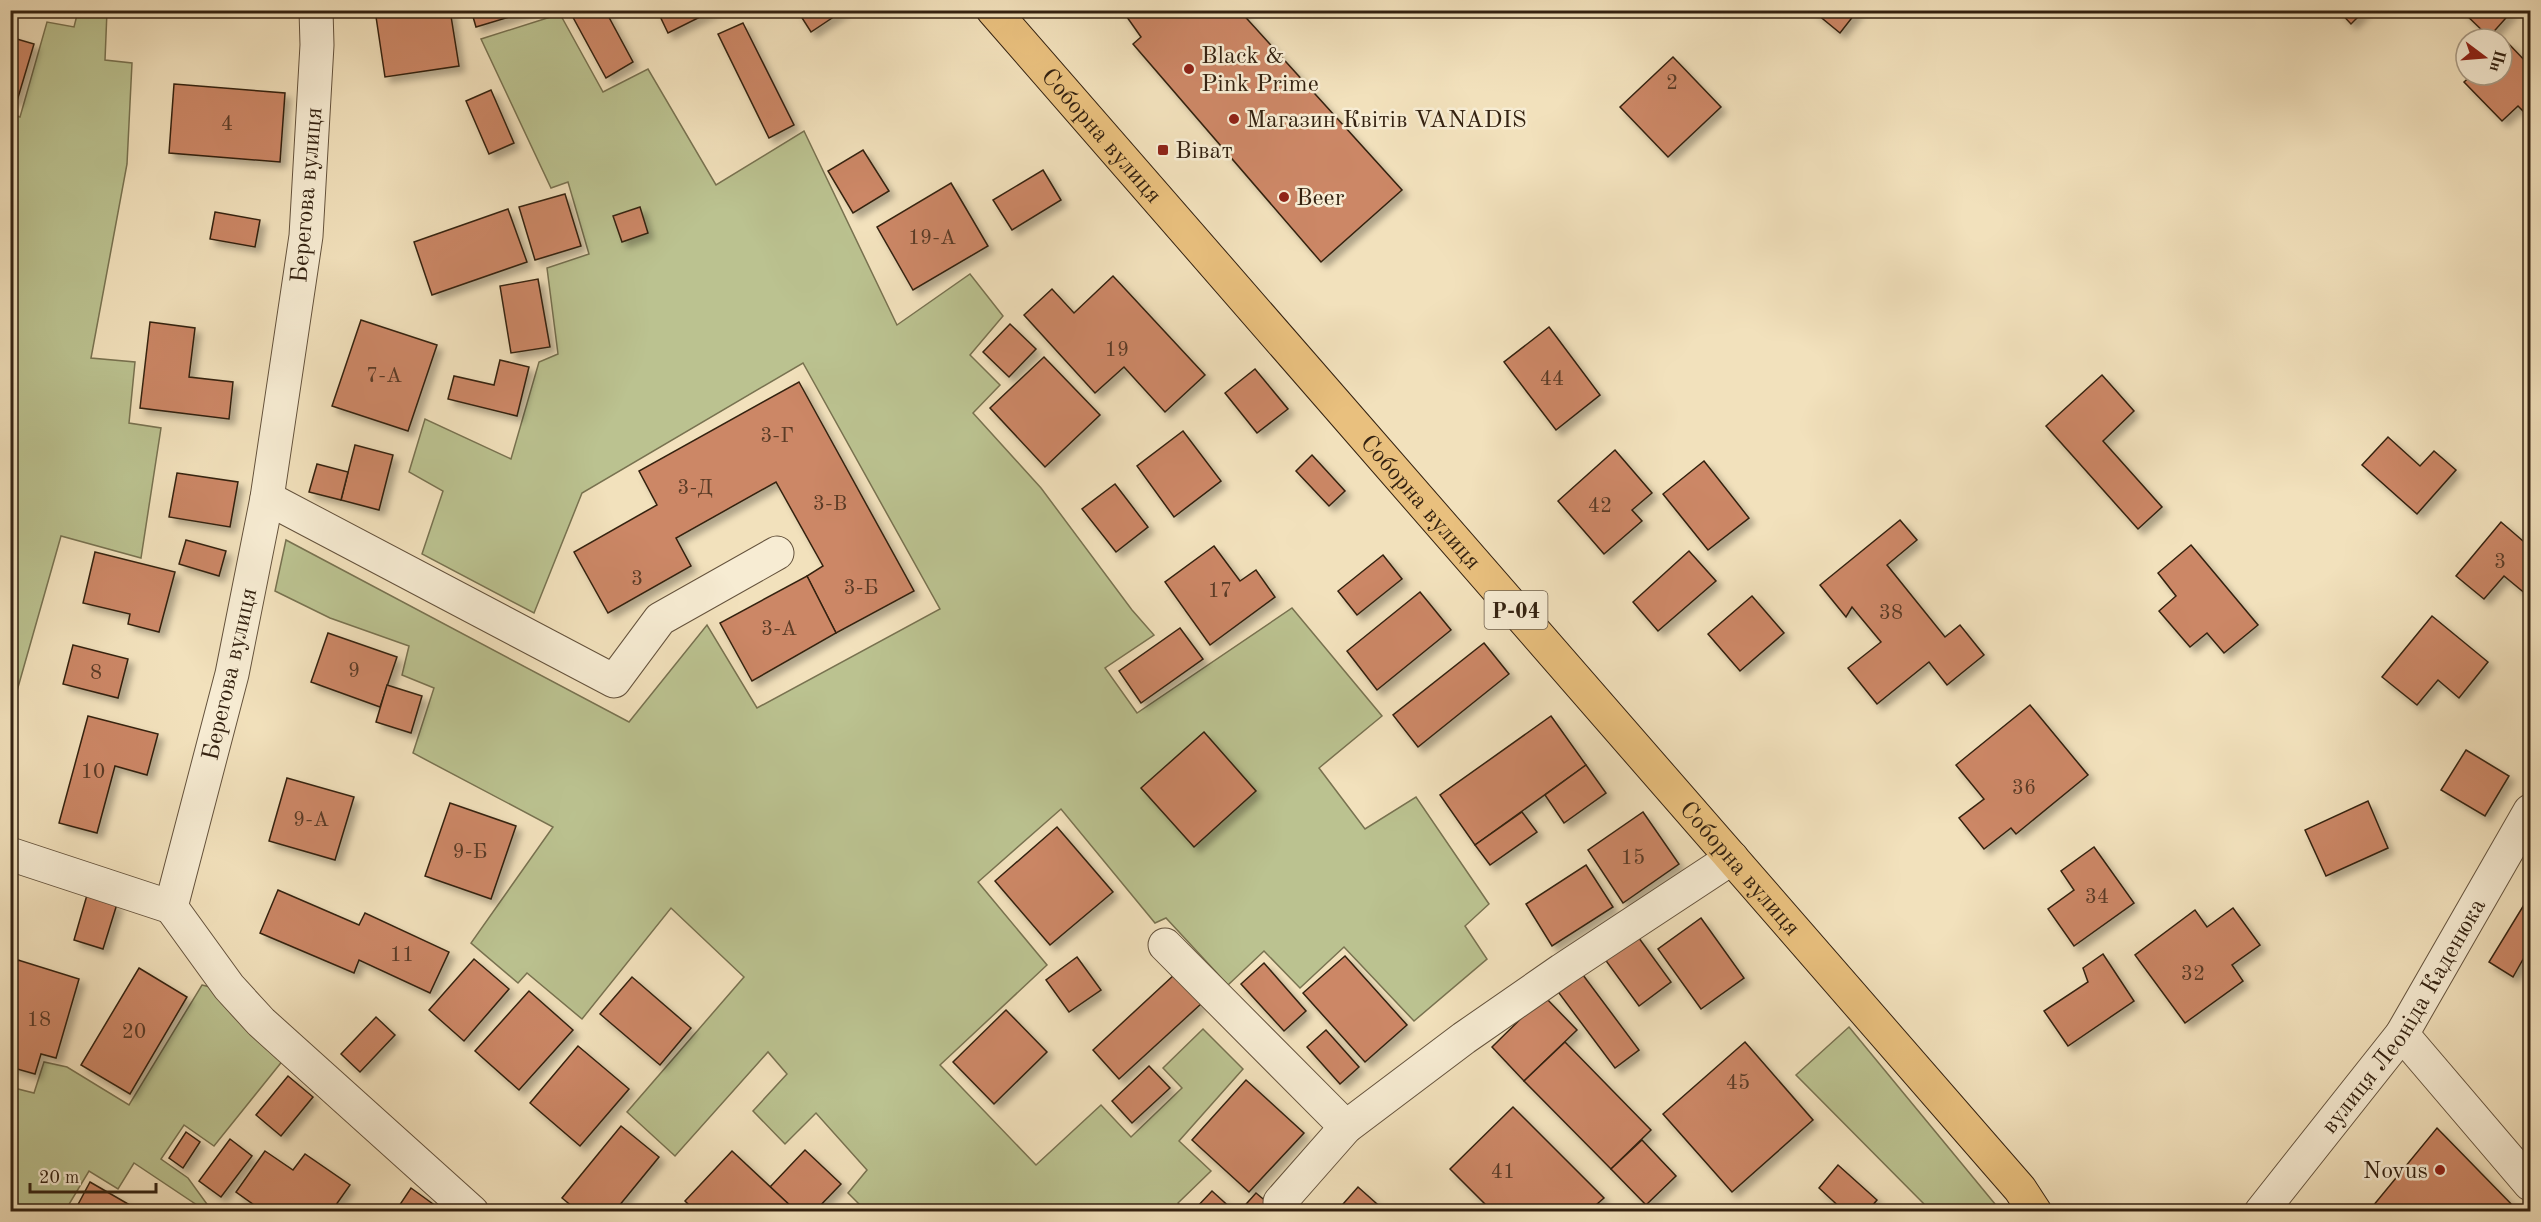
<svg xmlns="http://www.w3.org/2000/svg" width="2541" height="1222" viewBox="0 0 2541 1222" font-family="'Old Standard TT',serif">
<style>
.green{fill:#bbc290;stroke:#787250;stroke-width:1.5}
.building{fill:#cc8766;stroke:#342211;stroke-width:1.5;filter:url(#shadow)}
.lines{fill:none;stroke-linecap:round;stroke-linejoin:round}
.minor-casing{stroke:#64523c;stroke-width:35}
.major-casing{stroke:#342211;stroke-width:35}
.minor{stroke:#f7ecd3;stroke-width:33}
.major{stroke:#e9c07e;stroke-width:33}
.poi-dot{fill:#8f2418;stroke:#f7ecd3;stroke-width:2}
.labels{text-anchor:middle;stroke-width:5;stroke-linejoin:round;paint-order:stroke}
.number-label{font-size:21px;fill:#5a3b26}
.shield{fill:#f7ecd3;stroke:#6e5f4b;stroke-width:1.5}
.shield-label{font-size:22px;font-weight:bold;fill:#342211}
.poi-label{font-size:24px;fill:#342211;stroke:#f7ecd3;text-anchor:start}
.street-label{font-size:24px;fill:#342211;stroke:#f7ecd3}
</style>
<defs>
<filter id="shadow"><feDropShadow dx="5.5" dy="5.5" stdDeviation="3" flood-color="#0004"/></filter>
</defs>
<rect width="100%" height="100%" fill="#f2e1bc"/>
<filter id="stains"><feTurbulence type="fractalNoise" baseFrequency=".00333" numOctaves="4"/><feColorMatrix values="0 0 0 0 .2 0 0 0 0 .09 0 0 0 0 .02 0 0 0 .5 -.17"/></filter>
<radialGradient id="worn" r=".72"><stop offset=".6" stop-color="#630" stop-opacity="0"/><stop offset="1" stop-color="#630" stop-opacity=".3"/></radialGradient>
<g class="green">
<path d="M78,11H107L105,60L132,63L127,164L91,358L135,362L129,423L161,428L141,558L61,536L11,712V114L20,117L47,22L74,27Z"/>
<path d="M560,14L603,92L648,69L716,185L804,131L897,325L970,274L1003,316L970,355L1000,385L973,413L1041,488L1132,610L1154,635L1105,668L1137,713L1292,608L1382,716L1319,768L1365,829L1416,797L1489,904L1465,926L1487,959L1414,1021L1344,947L1300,988L1264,951L1228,985L1166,918L1155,923L1061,809L978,882L1047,965L940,1065L1036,1165L1101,1105L1131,1137L1182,1088L1163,1068L1203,1029L1243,1069L1179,1141L1211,1171L1178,1203L1185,1211H866L848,1193L867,1170L816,1113L785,1144L753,1111L787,1074L768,1052L675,1156L627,1112L744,977L671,908L582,1019L527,973L518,983L471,943L553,827L413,753L434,688L402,675L409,646L330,618L275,591L286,540L629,722L707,625L757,708L940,609L803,363L582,493L534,613L422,554L443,491L409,472L425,419L511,459L539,362L558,354L547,268L589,254L568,182L551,188L481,39Z"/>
<path d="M202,985L214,988L284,1059L214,1146L184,1125L161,1159L188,1178L212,1211H206L134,1163L118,1189L89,1171L65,1211H11L10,1087L34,1093L44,1062L67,1067L129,1105Z"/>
<path d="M1849,1027L1995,1204L2000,1211H1921L1926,1206L1796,1075Z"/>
</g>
<g class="building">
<path d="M375,10H450L459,66L385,77Z"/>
<path d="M471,10H532L476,27Z"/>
<path d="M569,10H605L633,62L606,78Z"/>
<path d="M657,10H714L668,33Z"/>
<path d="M797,10H844L811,32Z"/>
<path d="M1122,10H1239L1402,190L1321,262L1133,44L1141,37Z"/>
<path d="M1812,10H1858L1840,33Z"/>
<path d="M2338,10H2365L2351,24Z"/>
<path d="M2461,10H2513L2489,37Z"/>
<path d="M743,23L794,125L769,138L718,34Z"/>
<path d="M10,37L34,44L17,101L10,99Z"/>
<path d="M2506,41L2530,66V118L2518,106L2502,121L2464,82L2472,75H2502V46Z"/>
<path d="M1673,57L1721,107L1668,157L1620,107Z"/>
<path d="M174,84L285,93L280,162L169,153Z"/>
<path d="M491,90L514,143L489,154L466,101Z"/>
<path d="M863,150L889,191L853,213L828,171Z"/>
<path d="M1043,170L1061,200L1012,230L993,200Z"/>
<path d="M951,183L988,246L913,290L877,227Z"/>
<path d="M565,194L581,246L535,260L519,207Z"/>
<path d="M640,207L648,233L622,242L613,216Z"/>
<path d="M508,209L527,262L432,295L414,242Z"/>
<path d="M215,212L260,220L255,247L210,239Z"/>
<path d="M1113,276L1205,375L1165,412L1124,367L1095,393L1024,315L1052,289L1074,313Z"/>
<path d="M538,279L550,347L511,353L500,286Z"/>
<path d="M361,320L437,345L408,431L332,406Z"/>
<path d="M150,322L195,328L189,377L233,382L229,419L140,408Z"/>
<path d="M1010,324L1036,349L1009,377L983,352Z"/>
<path d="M1549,327L1600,395L1556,430L1504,362Z"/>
<path d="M1044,357L1100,415L1045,467L990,408Z"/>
<path d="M500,360L529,367L517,416L448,399L454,376L494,385Z"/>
<path d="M1255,369L1288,409L1257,433L1225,393Z"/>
<path d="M2102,375L2134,411L2103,441L2162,507L2138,529L2046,426Z"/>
<path d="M799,382L914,591L836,633L807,576L823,566L776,482L676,538L691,566L608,613L574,552L657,505L639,471Z"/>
<path d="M1183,431L1221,481L1174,517L1137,466Z"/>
<path d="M2388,437L2420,466L2434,451L2456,470L2417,514L2362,465Z"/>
<path d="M355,445L393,455L379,510L341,500Z"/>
<path d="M1615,450L1652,493L1632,510L1642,521L1604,554L1558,501Z"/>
<path d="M1312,455L1345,491L1329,506L1296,471Z"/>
<path d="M1704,461L1749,518L1708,550L1663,494Z"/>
<path d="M317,464L348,472L341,500L309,492Z"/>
<path d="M177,473L238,482L230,527L169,517Z"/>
<path d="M1115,484L1148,527L1116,552L1082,509Z"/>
<path d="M1900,520L1917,540L1887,565L1945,637L1960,625L1984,655L1947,685L1929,662L1877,704L1848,668L1881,642L1852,607L1846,617L1820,585Z"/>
<path d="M2501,522L2530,547V591L2527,595L2504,576L2484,599L2456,576Z"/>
<path d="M186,540L226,551L219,576L179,564Z"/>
<path d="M2191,545L2258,625L2224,653L2207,633L2190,647L2159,611L2176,596L2158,573Z"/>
<path d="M1214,546L1240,581L1256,570L1275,597L1210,645L1165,582Z"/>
<path d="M1689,551L1716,581L1658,631L1633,602Z"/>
<path d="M95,552L175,572L159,632L128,624L130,614L83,603Z"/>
<path d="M1383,555L1402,579L1357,615L1338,591Z"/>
<path d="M807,576L836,633L752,681L720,623Z"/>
<path d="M1420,592L1451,630L1377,690L1347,651Z"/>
<path d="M1752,596L1784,633L1740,671L1708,634Z"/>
<path d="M2432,616L2488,662L2459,698L2438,680L2417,705L2382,677Z"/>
<path d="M1180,628L1203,659L1141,703L1119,671Z"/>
<path d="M328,633L397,657L380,707L311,682Z"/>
<path d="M1484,643L1509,674L1418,747L1393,715Z"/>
<path d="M73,645L128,659L118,698L63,684Z"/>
<path d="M387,685L422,696L411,733L376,722Z"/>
<path d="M2030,705L2088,775L2016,834L2011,828L1984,849L1959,818L1984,799L1956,765Z"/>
<path d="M88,716L158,734L147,775L115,766L97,833L59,823Z"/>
<path d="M1551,716L1586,765L1475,845L1440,795Z"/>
<path d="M1204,732L1256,791L1194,847L1141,788Z"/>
<path d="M2466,750L2509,776L2485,816L2441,790Z"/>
<path d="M1586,765L1606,793L1564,823L1545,795Z"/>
<path d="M287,778L354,797L335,860L269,841Z"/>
<path d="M2368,801L2388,848L2326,876L2305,830Z"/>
<path d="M450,803L516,826L491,899L425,876Z"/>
<path d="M1522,812L1537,832L1490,865L1475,845Z"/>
<path d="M1643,812L1679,864L1623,903L1588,850Z"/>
<path d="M1057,827L1113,892L1050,945L995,881Z"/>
<path d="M2094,847L2134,903L2074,946L2048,909L2074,890L2061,871Z"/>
<path d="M1586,865L1613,907L1552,946L1526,904Z"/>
<path d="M278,890L359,925L365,913L449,952L430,993L359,960L354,973L260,933Z"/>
<path d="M87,895L117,904L103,949L74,940Z"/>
<path d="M2530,895V957L2526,954L2513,977L2489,962Z"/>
<path d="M2233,908L2260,945L2232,965L2243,981L2185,1023L2135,955L2195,910L2207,927Z"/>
<path d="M1701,918L1744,978L1701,1009L1658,949Z"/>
<path d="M1636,934L1671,982L1639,1006L1604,958Z"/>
<path d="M2103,954L2134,1001L2068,1046L2044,1011L2088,982L2083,968Z"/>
<path d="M1345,956L1407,1025L1365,1062L1303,993Z"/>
<path d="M1077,957L1101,990L1069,1012L1046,980Z"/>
<path d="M474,959L509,989L464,1041L429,1010Z"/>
<path d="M18,960L79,979L56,1058L41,1054L35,1074L10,1067V985Z"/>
<path d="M1264,963L1306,1011L1284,1031L1241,984Z"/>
<path d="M139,968L187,997L130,1094L81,1065Z"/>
<path d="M1580,971L1639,1050L1615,1068L1556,989Z"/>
<path d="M1175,974L1202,1003L1119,1079L1093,1050Z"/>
<path d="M632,977L691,1028L660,1065L600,1014Z"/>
<path d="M529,991L573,1030L519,1090L475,1051Z"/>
<path d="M1544,996L1577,1030L1524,1081L1492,1047Z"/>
<path d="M1006,1010L1047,1052L994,1104L953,1062Z"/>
<path d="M376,1017L395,1035L360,1072L341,1054Z"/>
<path d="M1326,1030L1359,1067L1340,1084L1307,1047Z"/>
<path d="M1565,1042L1651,1130L1611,1169L1524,1081Z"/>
<path d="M1745,1042L1813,1120L1732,1192L1663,1114Z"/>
<path d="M578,1046L629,1089L580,1146L530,1103Z"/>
<path d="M1149,1066L1170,1088L1132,1123L1112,1101Z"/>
<path d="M288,1076L313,1097L281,1136L256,1115Z"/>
<path d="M1246,1080L1304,1133L1249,1192L1192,1140Z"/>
<path d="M1513,1107L1604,1198L1597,1204L1610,1207L1609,1212H1493L1450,1169Z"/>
<path d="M621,1126L659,1157L614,1212H579L562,1198Z"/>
<path d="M2437,1128L2519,1212H2368Z"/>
<path d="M186,1132L200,1142L183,1168L169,1158Z"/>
<path d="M230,1139L252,1156L221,1197L199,1181Z"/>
<path d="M1642,1140L1676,1176L1646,1205L1611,1169Z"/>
<path d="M805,1150L841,1184L814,1212H796L770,1187Z"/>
<path d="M265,1151L293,1170L305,1154L350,1185L331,1212H264L236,1192Z"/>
<path d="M732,1151L795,1210L794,1212H696L685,1201Z"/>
<path d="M1838,1165L1877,1200L1867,1212H1845L1819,1188Z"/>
<path d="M90,1182L142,1212H74Z"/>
<path d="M1358,1187L1386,1212H1336Z"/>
<path d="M411,1188L444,1212H395Z"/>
<path d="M1212,1191L1235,1212H1198L1195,1209Z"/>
<path d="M1256,1193L1268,1203L1260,1212H1239Z"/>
</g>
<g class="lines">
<defs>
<g id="minor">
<path d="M316,10L317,45L306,236L267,498L232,674L171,907L229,987L261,1022L472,1212"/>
<path d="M267,498L614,681L660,619L777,553"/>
<path d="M10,854L171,907"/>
<path d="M1165,945L1346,1127"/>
<path d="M2402,1034L2530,1184"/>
<path d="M1280,1202L1346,1127L1464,1038L1562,970L1732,858"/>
<path id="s1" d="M2261,1212L2402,1034L2530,811"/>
</g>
<g id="major">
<path id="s2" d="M993,10L2020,1189L2035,1212"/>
</g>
</defs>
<use href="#minor" class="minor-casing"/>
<use href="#major" class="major-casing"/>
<use href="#minor" class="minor"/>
<use href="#major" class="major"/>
</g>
<g class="poi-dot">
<circle cx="1189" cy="69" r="6"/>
<circle cx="1234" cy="119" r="6"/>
<rect x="1157" y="144" width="12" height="12" rx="3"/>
<circle cx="1284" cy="197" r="6"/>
<circle cx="2440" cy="1170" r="6"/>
</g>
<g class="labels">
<g class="number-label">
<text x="1672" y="89">2</text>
<text x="227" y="130">4</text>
<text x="932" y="244">19-А</text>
<text x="1117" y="356">19</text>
<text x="384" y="382">7-А</text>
<text x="1552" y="385">44</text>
<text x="777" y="442">3-Г</text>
<text x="695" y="494">3-Д</text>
<text x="830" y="510">3-В</text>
<text x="1600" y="512">42</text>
<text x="2500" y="568">3</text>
<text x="637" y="585">3</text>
<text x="861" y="594">3-Б</text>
<text x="1220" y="597">17</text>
<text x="1891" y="619">38</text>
<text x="779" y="635">3-А</text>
<text x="354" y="677">9</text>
<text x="96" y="679">8</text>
<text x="93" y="778">10</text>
<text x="2024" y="794">36</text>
<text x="311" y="826">9-А</text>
<text x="470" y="858">9-Б</text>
<text x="1633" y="864">15</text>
<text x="2097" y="903">34</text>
<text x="402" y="961">11</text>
<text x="2193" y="980">32</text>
<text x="39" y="1026">18</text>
<text x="134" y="1038">20</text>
<text x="1738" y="1089">45</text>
<text x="1503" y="1178">41</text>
</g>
<rect class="shield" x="1484.5" y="591" width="63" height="38" rx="4.5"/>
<g class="shield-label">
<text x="1516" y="618">Р-04</text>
</g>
<g class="poi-label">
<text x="1201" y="63">Black &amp;<tspan x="1201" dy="28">Pink Prime</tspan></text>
<text x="1246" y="127">Магазин Квітів VANADIS</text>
<text x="1175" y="158">Віват</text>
<text x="1296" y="205">Beer</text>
<text x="2428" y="1178" text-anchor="end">Novus</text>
</g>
<g class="street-label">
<text dy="8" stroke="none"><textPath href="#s2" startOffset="166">Соборна вулиця</textPath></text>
<text transform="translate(306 195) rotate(-85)" y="8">Берегова вулиця</text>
<text dy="8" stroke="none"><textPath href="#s2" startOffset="652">Соборна вулиця</textPath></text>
<text transform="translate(229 674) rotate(-77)" y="8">Берегова вулиця</text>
<text dy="8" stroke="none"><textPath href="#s2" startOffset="1138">Соборна вулиця</textPath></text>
<text dy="8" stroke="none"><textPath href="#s1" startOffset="243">вулиця Леоніда Каденюка</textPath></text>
</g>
</g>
<rect width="2541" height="1222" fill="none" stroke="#f2e1bc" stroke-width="36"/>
<rect x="12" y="12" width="2517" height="1198" fill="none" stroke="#342211" stroke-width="3"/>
<rect x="18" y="18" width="2505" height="1186" fill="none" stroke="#342211" stroke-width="1.5"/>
<g transform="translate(2484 57) rotate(106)"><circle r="28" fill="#f7ecd3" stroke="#a99b85" stroke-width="1.5"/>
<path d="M0-4.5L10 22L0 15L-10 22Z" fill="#8f2418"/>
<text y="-9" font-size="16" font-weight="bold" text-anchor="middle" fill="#342211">Пн</text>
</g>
<path d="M30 1183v9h126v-9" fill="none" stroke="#342211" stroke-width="3"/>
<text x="39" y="1183" font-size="18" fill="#342211" stroke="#f7ecd3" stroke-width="4.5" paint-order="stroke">20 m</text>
<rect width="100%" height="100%" filter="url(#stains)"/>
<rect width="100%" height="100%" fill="url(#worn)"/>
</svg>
